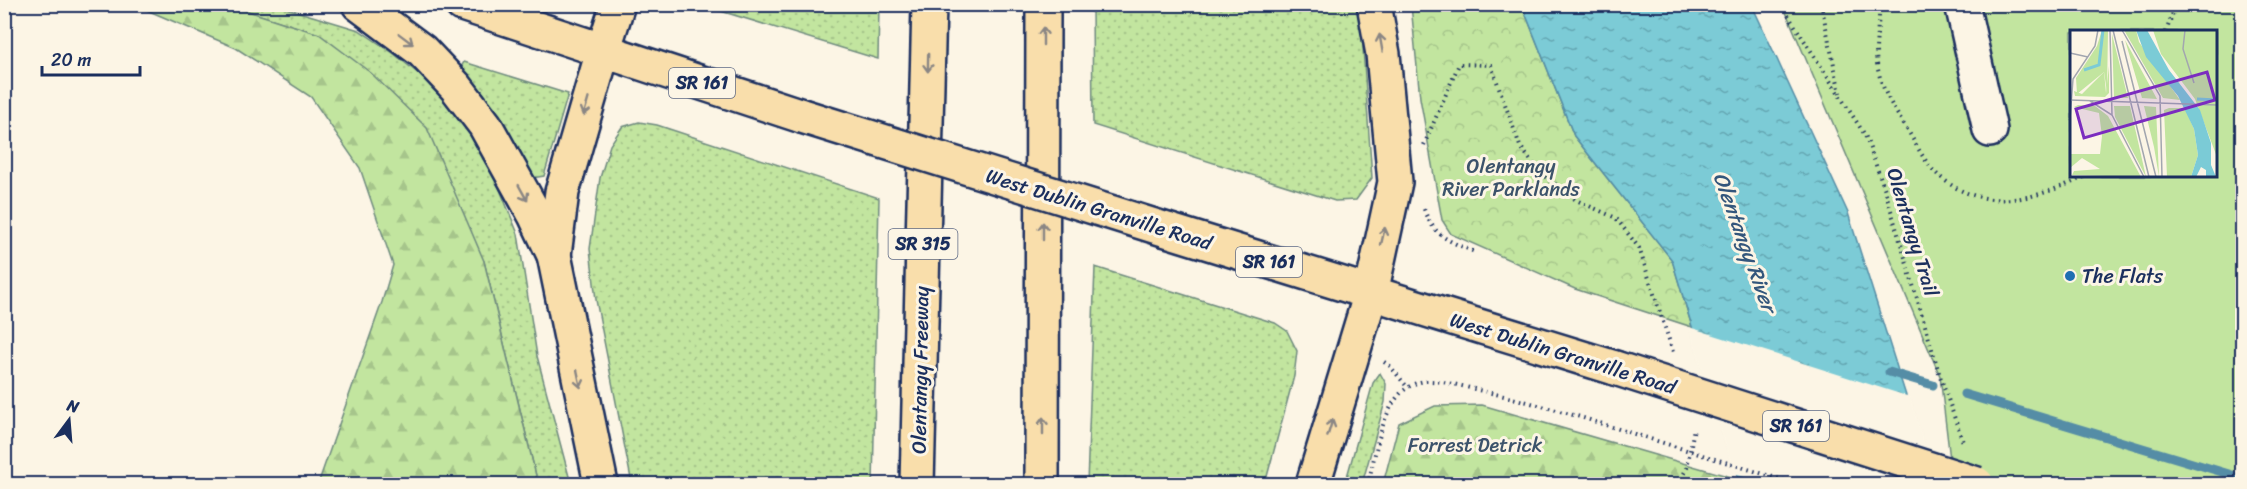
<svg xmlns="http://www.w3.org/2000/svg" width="2247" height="489" viewBox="0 0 2247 489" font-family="Sriracha,sans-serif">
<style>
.grass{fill:url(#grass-dots);stroke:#6e8a7e;stroke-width:1.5}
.forest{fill:url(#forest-firs);stroke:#6e8a7e;stroke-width:1.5}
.park{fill:url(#park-crowns);stroke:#6e8a7e;stroke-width:1.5}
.pitch{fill:#c2e59f;stroke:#6e8a7e;stroke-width:1.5;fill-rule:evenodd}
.water{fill:url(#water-ripples);stroke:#558da6;stroke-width:1.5}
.pier{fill:#fcf5e5}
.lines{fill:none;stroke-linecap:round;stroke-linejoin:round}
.stream{stroke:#558da6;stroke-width:9}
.minor-casing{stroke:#1b2f5e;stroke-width:38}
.major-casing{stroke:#1b2f5e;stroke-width:38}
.highway-casing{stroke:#1b2f5e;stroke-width:38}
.path{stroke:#1b2f5e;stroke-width:4;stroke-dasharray:1.5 4.5;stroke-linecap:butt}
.minor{stroke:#fcf5e5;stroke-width:33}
.major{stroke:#f9deab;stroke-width:33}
.highway{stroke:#f9deab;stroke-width:33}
.major-bridge-casing{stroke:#1b2f5e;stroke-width:38;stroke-linecap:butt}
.path-bridge{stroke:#1b2f5e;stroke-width:4;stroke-dasharray:1.5 4.5;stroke-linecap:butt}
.major-bridge{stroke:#f9deab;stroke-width:33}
.oneway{stroke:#8a8684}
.poi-dot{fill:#1f6fb2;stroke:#fcf5e5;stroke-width:2}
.labels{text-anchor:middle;stroke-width:6;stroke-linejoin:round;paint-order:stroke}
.shield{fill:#fcf5e5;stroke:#5e6a86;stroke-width:1.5}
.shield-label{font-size:18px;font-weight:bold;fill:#1b2f5e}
.park-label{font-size:20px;fill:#3c536b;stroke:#fcf5e5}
.street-label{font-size:20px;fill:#1b2f5e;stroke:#fcf5e5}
.poi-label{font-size:20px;fill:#1b2f5e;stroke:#fcf5e5;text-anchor:start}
.water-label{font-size:21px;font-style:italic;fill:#33567c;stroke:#fcf5e5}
.inset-river{fill:none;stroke:#7bcbd6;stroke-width:3}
.inset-road{fill:none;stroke:#a2a6af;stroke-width:1.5}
.view{fill:#7b2cbf;fill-opacity:0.15;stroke:#7b2cbf;stroke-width:3}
.inset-edge{fill:none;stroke:#1b2f5e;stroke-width:3}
</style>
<defs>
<pattern id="grass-dots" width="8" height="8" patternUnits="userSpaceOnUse" patternTransform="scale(1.5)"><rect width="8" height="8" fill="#c2e59f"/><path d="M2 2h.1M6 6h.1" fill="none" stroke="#a6c58b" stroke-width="1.8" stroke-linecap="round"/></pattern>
<pattern id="forest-firs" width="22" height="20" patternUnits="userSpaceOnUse" patternTransform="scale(1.5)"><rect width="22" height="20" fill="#c2e59f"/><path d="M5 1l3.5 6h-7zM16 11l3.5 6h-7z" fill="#a6c58b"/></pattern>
<pattern id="park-crowns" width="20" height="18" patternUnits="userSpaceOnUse" patternTransform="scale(1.5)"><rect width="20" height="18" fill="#c2e59f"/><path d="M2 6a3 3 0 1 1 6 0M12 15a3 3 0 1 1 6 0" fill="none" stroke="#a6c58b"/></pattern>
<pattern id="water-ripples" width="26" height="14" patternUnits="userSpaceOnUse" patternTransform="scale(1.5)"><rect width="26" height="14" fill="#7bcbd6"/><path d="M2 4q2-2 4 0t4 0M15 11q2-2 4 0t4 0" fill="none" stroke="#64a5b1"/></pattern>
</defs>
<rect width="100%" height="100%" fill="#fcf5e5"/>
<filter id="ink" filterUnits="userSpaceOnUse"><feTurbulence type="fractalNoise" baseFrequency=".0167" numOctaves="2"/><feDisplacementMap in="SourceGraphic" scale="12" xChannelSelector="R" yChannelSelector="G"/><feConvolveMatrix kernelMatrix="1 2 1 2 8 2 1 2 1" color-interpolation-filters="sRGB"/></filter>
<g filter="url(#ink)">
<g class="grass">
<path d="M229,5H276L359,30L393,53L431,84L463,123L492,170L518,234L537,356L571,484H538L484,261L319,34Z"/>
<path d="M701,5H879L878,59Z"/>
<path d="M1092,5H1360L1372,178L1356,200L1335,201L1093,125Z"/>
<path d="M464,62L568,94L544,176L532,178C511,137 492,103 460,69Z"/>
<path d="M639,122L657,125L879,198L873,484H632L596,300L590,249L600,178L610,145L622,127Z"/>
<path d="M1095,267L1275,323L1287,331L1297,351L1294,376L1265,484H1087Z"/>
<path d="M1380,373L1386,384L1385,402L1362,484H1345L1373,383Z"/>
</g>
<g class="forest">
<path d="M135,5H229L319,34L371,73L427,128L484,261L538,484H318L382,302L393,265L360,168L311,97L236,48Z"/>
<path d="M1482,405L1738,479V484H1383L1399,423L1435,406Z"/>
</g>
<path class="park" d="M1411,5H1522L1574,136L1672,260L1692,327L1575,289L1451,234L1442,220L1420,98Z"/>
<path class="pitch" d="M1783,5H2242V484H1953L1940,376ZM2072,32H2216V176H2072Z"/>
<path class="water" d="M1522,5H1752L1848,213L1934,484H1738V479L1672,260L1574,136Z"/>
<path class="pier" d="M1689,327L1910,397L1937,484H1768L1734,474Z"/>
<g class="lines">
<g class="stream">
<path d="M1889,372L1933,385"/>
<path d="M1964,394L2242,478"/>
</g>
<defs>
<path id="minor" d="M1962,4L1990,130"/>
<g id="major">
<path d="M462,4L802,116"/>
<path d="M1167,230L1615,368"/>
</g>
<g id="highway">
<path d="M359,4L422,51L456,87L485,125L535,215L554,255L601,484"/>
<path d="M554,255L562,192L603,51L618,4"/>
<path d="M917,484L929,4"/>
<path d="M1042,484L1043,4"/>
<path d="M1313,484L1371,293L1395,182L1383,54L1374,4"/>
</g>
</defs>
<use href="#minor" class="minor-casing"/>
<use href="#major" class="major-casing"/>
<use href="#highway" class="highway-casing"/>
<g class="path">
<path d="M1784,4L1786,12L1865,135L1885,190L1940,376L1964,445"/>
<path d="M1821,4L1840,93"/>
<path d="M1880,4C1879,24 1874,46 1877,64C1881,90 1894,109 1908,131C1918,147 1927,168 1943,179C1987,214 2040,198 2086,176"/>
<path d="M2166,32L2176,4"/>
<path d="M1424,145L1459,64L1491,65L1520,146L1540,173L1576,200L1616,218L1639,248L1673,352"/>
<path d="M1424,209C1434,238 1452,242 1477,253"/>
<path d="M1384,362L1390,366L1408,388"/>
<path d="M1368,484C1375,457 1381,411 1403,391C1410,385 1419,381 1428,381C1447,381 1468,388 1487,392C1535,403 1581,417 1628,432"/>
<path d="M1678,484L1687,468L1694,428"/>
</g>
<use href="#minor" class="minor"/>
<use href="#major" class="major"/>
<use href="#highway" class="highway"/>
<defs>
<g id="major-bridge">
<path d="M802,116L1167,230"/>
<path d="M1615,368L1977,484"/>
</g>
</defs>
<use href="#major-bridge" class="major-bridge-casing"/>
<path class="path-bridge" d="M1628,432L1796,484"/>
<use href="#major-bridge" class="major-bridge"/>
</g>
<defs><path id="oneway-shaft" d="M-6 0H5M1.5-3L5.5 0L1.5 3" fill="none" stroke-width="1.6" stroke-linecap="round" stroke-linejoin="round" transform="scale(1.5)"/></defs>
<g class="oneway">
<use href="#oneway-shaft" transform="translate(1043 36) rotate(-90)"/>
<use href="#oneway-shaft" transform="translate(406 39) rotate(37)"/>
<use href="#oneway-shaft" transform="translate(1381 43) rotate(-100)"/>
<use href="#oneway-shaft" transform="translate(928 63) rotate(91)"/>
<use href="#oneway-shaft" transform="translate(586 107) rotate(106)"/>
<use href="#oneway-shaft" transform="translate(523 193) rotate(61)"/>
<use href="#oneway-shaft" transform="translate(1043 231) rotate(-90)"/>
<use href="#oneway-shaft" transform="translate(1383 236) rotate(-77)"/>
<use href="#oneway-shaft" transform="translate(579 379) rotate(78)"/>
<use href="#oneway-shaft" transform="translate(1043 426) rotate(-90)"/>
<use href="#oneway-shaft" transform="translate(1330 428) rotate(-73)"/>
</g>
</g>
<circle class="poi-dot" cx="2070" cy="276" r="6"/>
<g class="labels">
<g class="shield">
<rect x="669" y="68" width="66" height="30" rx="4.5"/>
<rect x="888.5" y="229" width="69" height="30" rx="4.5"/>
<rect x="1236" y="247" width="66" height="30" rx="4.5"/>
<rect x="1763" y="411" width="66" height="30" rx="4.5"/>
</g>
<g class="shield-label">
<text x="702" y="89">SR 161</text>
<text x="923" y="250">SR 315</text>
<text x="1269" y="268">SR 161</text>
<text x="1796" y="432">SR 161</text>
</g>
<g class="park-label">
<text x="1511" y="173">Olentangy<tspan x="1511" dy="23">River Parklands</tspan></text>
<text x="1475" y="452">Forrest Detrick</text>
</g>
<g class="street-label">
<text transform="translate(1099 209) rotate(17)" y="7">West Dublin Granville Road</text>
<text transform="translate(1913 232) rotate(73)" y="7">Olentangy Trail</text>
<text transform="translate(1563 353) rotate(17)" y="7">West Dublin Granville Road</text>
<text transform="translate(920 370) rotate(-89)" y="7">Olentangy Freeway</text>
</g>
<g class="poi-label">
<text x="2082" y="283">The Flats</text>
</g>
<g class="water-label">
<text transform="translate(1745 242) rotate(70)" y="7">Olentangy River</text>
</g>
</g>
<g transform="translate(2070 30)">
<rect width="147" height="147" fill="#fcf5e5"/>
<path d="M42,4L58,68H44ZM55,10L87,69L72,68ZM39,36V63L35,67L5,66L4,61L12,64L34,42L36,63ZM44,76H60L76,147L45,87ZM74,76L86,77L89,147L84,117Z" fill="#c2e59f"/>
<path d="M32,0H38L37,62L34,42L7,64L6,48L27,16ZM8,75L25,76L38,86L71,147L2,145L4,141L30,139L12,128L0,138L1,124H30L32,106L29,83L4,77ZM99,78H115L124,99L128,125L121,147H97L94,80Z" fill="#c2e59f"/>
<path d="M54,0H66L69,12L110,70L93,68Z" fill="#c2e59f"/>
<path d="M83,0H147V127L125,69L91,24Z" fill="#c2e59f"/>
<path d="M66,0H77L99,40L130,80L141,113V135L146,147H136V140L131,137L126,147H121L128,125L124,99L108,66L76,27Z" fill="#7bcbd6"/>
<path class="inset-river" d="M14,40L29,35L33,0M127,69L147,70"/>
<path class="inset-road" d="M43,0L79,147M52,0L90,66L92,147M115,0L113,19L124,53M40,1L42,85M52,11L86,147M0,23L18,27M0,70L147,75M20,71L42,85L74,147M0,89L3,49L25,16L28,0"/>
<path class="view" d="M137,42L145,70L14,108L6,79Z"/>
<rect width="147" height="147" class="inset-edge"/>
</g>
<rect width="2247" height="489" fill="none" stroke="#fcf5e5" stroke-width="24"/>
<rect x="12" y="12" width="2223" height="465" fill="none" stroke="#1b2f5e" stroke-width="2" filter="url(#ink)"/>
<g transform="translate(69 420) rotate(16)" stroke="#fcf5e5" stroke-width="4.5" paint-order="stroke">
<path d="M0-4.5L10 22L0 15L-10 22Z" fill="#1b2f5e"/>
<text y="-9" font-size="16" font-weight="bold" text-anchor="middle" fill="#1b2f5e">N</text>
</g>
<path d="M42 66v9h98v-9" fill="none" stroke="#1b2f5e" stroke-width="3"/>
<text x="51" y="66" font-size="18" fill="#1b2f5e" stroke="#fcf5e5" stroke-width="4.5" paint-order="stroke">20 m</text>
</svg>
